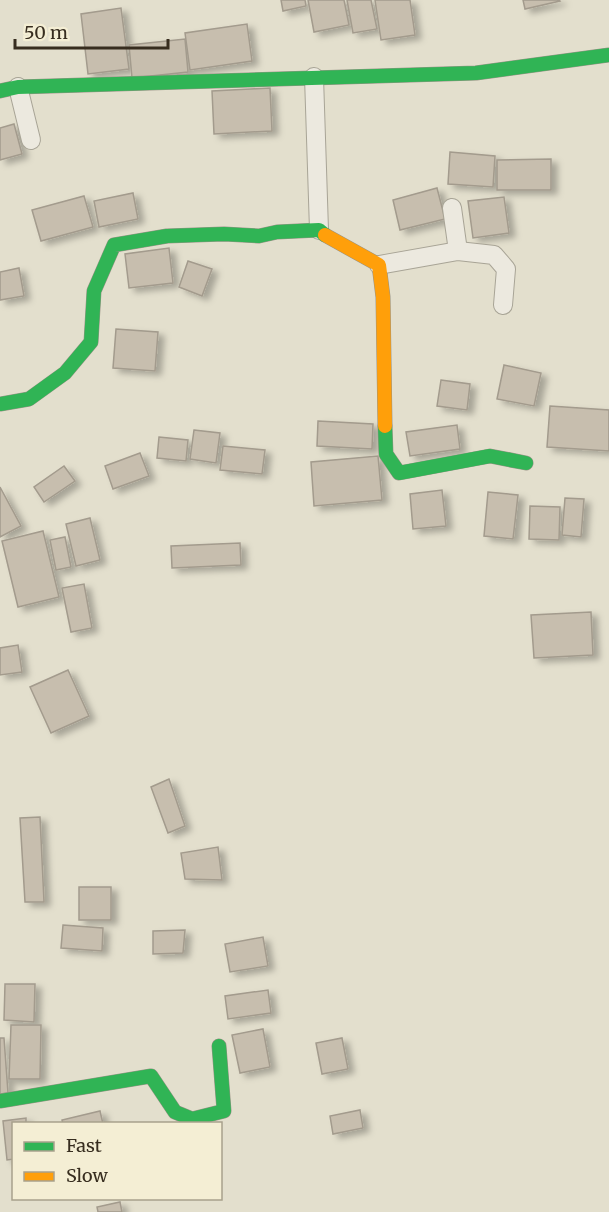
<svg xmlns="http://www.w3.org/2000/svg" width="609" height="1212" viewBox="0 0 609 1212" font-family="Merriweather,serif">
<style>
.building{fill:#c7beae;stroke:#a39b8d;stroke-width:1.5;filter:url(#shadow)}
.lines{fill:none;stroke-linecap:round;stroke-linejoin:round}
.street-casing{stroke:#a8a496;stroke-width:20}
.fast-casing{stroke:#989386;stroke-width:15}
.slow-casing{stroke:#989386;stroke-width:15}
.street{stroke:#ece9df;stroke-width:18}
.fast{stroke:#30b455;stroke-width:14}
.slow{stroke:#ff9f0a;stroke-width:14}
</style>
<defs>
<filter id="shadow"><feDropShadow dx="6" dy="4" stdDeviation="3" flood-color="#0004"/></filter>
</defs>
<rect width="100%" height="100%" fill="#e3dfcd"/>
<g class="building">
<path d="M281,0H305L306,6L283,11Z"/>
<path d="M308,0H344L349,25L314,32Z"/>
<path d="M347,0H371L377,29L353,33Z"/>
<path d="M375,0H410L415,35L381,40Z"/>
<path d="M523,0H559L560,1L525,9Z"/>
<path d="M121,8L129,69L88,74L81,14Z"/>
<path d="M247,24L252,61L190,70L185,33Z"/>
<path d="M185,39L188,72L132,78L129,45Z"/>
<path d="M270,88L272,131L214,134L212,91Z"/>
<path d="M14,124L22,154L0,160V128Z"/>
<path d="M450,152L495,156L493,187L448,184Z"/>
<path d="M551,159V190H497V160Z"/>
<path d="M437,188L445,219L400,230L393,200Z"/>
<path d="M133,193L138,219L99,227L94,201Z"/>
<path d="M84,196L93,227L41,241L32,210Z"/>
<path d="M504,197L509,233L473,238L468,201Z"/>
<path d="M169,248L173,283L129,288L125,254Z"/>
<path d="M188,261L212,269L202,296L179,287Z"/>
<path d="M19,268L24,296L0,300V272Z"/>
<path d="M116,329L158,332L155,371L113,368Z"/>
<path d="M504,365L541,373L534,406L497,399Z"/>
<path d="M441,380L470,384L467,410L437,406Z"/>
<path d="M550,406L609,410V451L547,447Z"/>
<path d="M318,421L373,424L372,449L317,446Z"/>
<path d="M457,425L460,449L410,456L406,432Z"/>
<path d="M194,430L220,433L216,463L190,459Z"/>
<path d="M159,437L188,440L186,461L157,458Z"/>
<path d="M223,446L265,450L262,474L220,470Z"/>
<path d="M140,453L149,476L113,489L105,466Z"/>
<path d="M378,456L382,500L314,506L311,462Z"/>
<path d="M64,466L75,481L44,502L34,487Z"/>
<path d="M0,487L21,526L0,537Z"/>
<path d="M442,490L446,526L413,529L410,494Z"/>
<path d="M488,492L518,495L513,539L484,536Z"/>
<path d="M565,498L584,499L581,537L562,535Z"/>
<path d="M530,506L560,507L559,540L529,539Z"/>
<path d="M90,518L100,560L76,566L66,524Z"/>
<path d="M43,531L59,597L18,607L2,541Z"/>
<path d="M65,537L71,567L56,570L50,540Z"/>
<path d="M240,543L241,565L172,568L171,546Z"/>
<path d="M84,584L92,628L71,632L62,588Z"/>
<path d="M591,612L593,655L534,658L531,615Z"/>
<path d="M18,645L22,672L0,675V648Z"/>
<path d="M68,670L89,716L51,733L30,687Z"/>
<path d="M169,779L185,826L168,833L151,787Z"/>
<path d="M40,817L44,902H25L20,818Z"/>
<path d="M218,847L222,880L185,879L181,853Z"/>
<rect x="79" y="887" width="32" height="33"/>
<path d="M63,925L103,928L102,951L61,948Z"/>
<path d="M185,930L183,953L153,954V931Z"/>
<path d="M263,937L268,966L230,972L225,944Z"/>
<path d="M5,984H35L34,1022L4,1020Z"/>
<path d="M268,990L271,1013L228,1019L225,996Z"/>
<path d="M11,1025H41L40,1079H9Z"/>
<path d="M263,1029L270,1067L240,1073L232,1035Z"/>
<path d="M0,1038H4L8,1093L0,1094Z"/>
<path d="M342,1038L348,1069L322,1074L316,1043Z"/>
<path d="M360,1110L363,1128L333,1134L330,1116Z"/>
<path d="M100,1111L103,1124H63L62,1120Z"/>
<path d="M26,1118V1124H14V1159L7,1160L3,1121Z"/>
<path d="M120,1202L122,1212H98L97,1207Z"/>
</g>
<g class="lines">
<defs>
<g id="street">
<path d="M314,77L319,230"/>
<path d="M18,87L31,140"/>
<path d="M452,208L458,251"/>
<path d="M379,265L458,251L494,255L506,269L503,305"/>
</g>
<g id="fast">
<path d="M0,91L18,87L476,73L609,55"/>
<path d="M0,404L29,399L65,373L91,342L94,291L114,245L167,236L224,234L259,236L277,232L319,230L325,235"/>
<path d="M385,426L386,454L399,473L490,456L526,463"/>
<path d="M0,1101L151,1076L175,1112L192,1119L224,1111L219,1046"/>
</g>
<path id="slow" d="M325,235L379,265L383,297L385,426"/>
</defs>
<use href="#street" class="street-casing"/>
<use href="#fast" class="fast-casing"/>
<use href="#slow" class="slow-casing"/>
<use href="#street" class="street"/>
<use href="#fast" class="fast"/>
<use href="#slow" class="slow"/>
</g>
<rect x="12" y="1122" width="210" height="78" fill="#f4eed4" stroke="#a8a18c" stroke-width="1.5"/>
<rect x="24" y="1142" width="30" height="9" fill="#30b455" stroke="#a8a18c" stroke-width="1.5"/>
<text x="66" y="1152" font-size="18" fill="#372d1f">Fast</text>
<rect x="24" y="1172" width="30" height="9" fill="#ff9f0a" stroke="#a8a18c" stroke-width="1.5"/>
<text x="66" y="1182" font-size="18" fill="#372d1f">Slow</text>
<path d="M15 39v9h153v-9" fill="none" stroke="#372d1f" stroke-width="3"/>
<text x="24" y="39" font-size="18" fill="#372d1f" stroke="#f4eed4" stroke-width="4.5" paint-order="stroke">50 m</text>
</svg>
